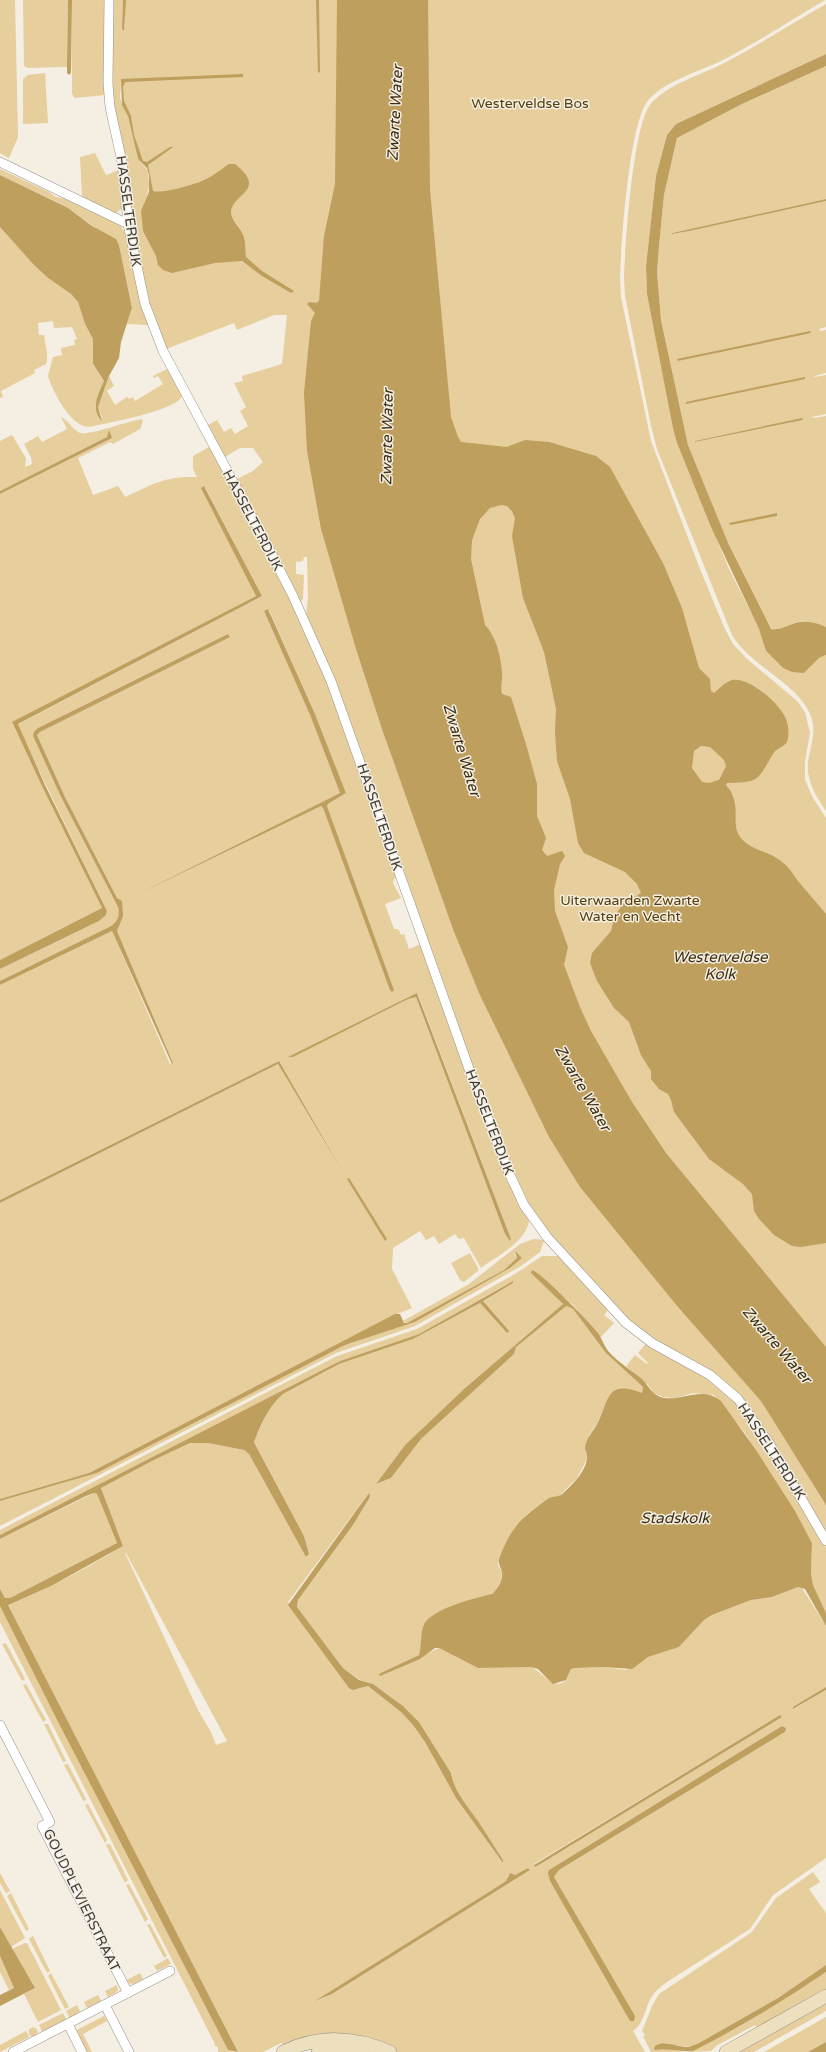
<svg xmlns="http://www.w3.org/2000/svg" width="826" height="2052" viewBox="0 0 826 2052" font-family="'Varela Round',sans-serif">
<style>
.green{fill:#e6ce9d;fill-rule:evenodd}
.water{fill:#be9f5e;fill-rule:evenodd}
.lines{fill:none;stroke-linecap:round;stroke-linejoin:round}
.street-casing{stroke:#989389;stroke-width:10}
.secondary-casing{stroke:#989389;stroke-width:14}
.street{stroke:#fff;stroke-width:9}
.secondary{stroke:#ede0be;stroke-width:13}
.labels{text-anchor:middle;stroke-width:3;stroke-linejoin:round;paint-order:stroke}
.park-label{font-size:14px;fill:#543e07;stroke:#f4eee3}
.street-label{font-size:14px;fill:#3d3b36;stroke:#f4eee3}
.water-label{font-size:15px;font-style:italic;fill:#3c2f11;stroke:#f4eee3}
</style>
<rect width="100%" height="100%" fill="#f4eee3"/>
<g class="green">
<path d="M0,0H15L18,137L9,158L0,153Z"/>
<path d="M23,0H68L67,67L28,68L24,66Z"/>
<path d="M72,0H108L106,95L74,98L72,93Z"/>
<path d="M111,0H123L122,29L124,31L125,0H825C791,20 758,42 723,60C701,71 661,82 647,102C629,127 621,244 620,278L621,297L651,441L698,564L724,627L733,644L746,658L797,701L805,712L810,733L805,761V780L813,798L826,818V1534L759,1421L744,1401L630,1323L551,1238L529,1207L496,1132L306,615L308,598L307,557H304L303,561L296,562V574L304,575L303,599L300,602L235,480L253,471L263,462L253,448H240L225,457L206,426L217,420L224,432L231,428L235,434L248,426L240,411L246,407L234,383L243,381L242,376L282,364L287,315H274L237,330L234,323L166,349L145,298L112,108ZM121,81L123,103L130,120L141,161L149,170L150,195L147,197L149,185L148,171L138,159L128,116L120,98ZM245,259L291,293L241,261Z"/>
<path d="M826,4V54L676,124L667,135L656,176L646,266L647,294L677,443L729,569L761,632L766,651L783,668L804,673L819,658L826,655V811C818,799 810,787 808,772C806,750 821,734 808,710C793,681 751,666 732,635L657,449L651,426L625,296L624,278C625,245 633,127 650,105C665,85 704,74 726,62C760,44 793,23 826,4Z"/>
<path d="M826,66V199L672,233L673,234L826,201V327L819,329L820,331L826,330V373L814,376L815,377L826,375V414L812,417L813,418L826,416V627C818,623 806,621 797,622C787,624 777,635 768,626L729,545L688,445L661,320L657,272L659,246L664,195L677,138L742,104ZM810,331L678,361V359ZM802,419L803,420L696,442L695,441Z"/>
<path d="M45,73L48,123L23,124V79L28,75Z"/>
<path d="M95,153L106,175L119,170L122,208L115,214L83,197L82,195L80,157Z"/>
<path d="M0,169L49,192L56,197L74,200L120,225L129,239L148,325L127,324L132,308L119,245L68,208L0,175Z"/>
<path d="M0,227L33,264L48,278L71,294L78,302L85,324L93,339V365L104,381L95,407L103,420L98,407L109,376L114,386L107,391L115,405L127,397L129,399L133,397L135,401L163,384L158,376L154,378L153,376L167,369H168L182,396C176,411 107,423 89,427C71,427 53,392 48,376L53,357L62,355L61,348L75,345L74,340L77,339L72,327L54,328L53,321L38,323L39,335H44C45,345 49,354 46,364L34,370L35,373L1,391L3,397L0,398Z"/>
<path d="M61,417C68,420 72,429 80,433C88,436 129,421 141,419L143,421L140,429L113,444L110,442L78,458L93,495L118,486L125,497C153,484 165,476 197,477L193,469V456L211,446L302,622L328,683L398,877L394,879L393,883L401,898L385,904L394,929H398L401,935L404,934L409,949L421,944L529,1221C526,1242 497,1256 481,1268L464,1238L459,1239L455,1234L439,1244L434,1236L426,1240L420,1231L393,1248L392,1269L412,1308L397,1314L89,1473L0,1499V1203L278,1064L343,1171L279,1061L0,1200V985L112,931L170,1064L173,1063L117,931L122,901L117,898L65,797L37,735L40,732L230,636L228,634L38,728L33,736L61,797L118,907C120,915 119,922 111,926L0,981V969L99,921L106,915L107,911L17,725L262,596L205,487H202L256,596L12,723L102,908L0,960V494L112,438L108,435L107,437L0,491V441L12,435L26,458L25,467L32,464L31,457L24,444L38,436L42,442L67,429ZM269,610L315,714L346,793L328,804L327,806L394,990L391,991L323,808L320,806L132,897L340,793L310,715L264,611ZM418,994L511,1239L510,1241L505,1234L416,997L414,996L408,999L289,1058Z"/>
<path d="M534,1239L544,1240L540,1252L521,1266L415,1326L336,1353L0,1526V1501L97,1473L345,1345L415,1322L510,1268L522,1258L514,1253L517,1258L504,1270L407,1323L403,1321L469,1284L520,1244Z"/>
<path d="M470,1253L479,1270L464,1282L460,1280L451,1263Z"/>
<path d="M542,1256H560L609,1309L604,1315L614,1323L600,1338L573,1305L532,1270V1273L563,1304L464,1389L405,1445L376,1484L391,1478L421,1439L514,1354L515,1347L565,1307L567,1306L573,1309L606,1353L643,1387L642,1394L625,1389L607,1403L597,1423L589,1435L587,1459L577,1478L559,1496L549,1498L527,1514L515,1528L500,1555L498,1565L502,1572L501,1582L498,1588L492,1594C476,1598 432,1608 424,1624C420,1633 423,1645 419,1655L379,1676L439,1648L478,1668L530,1667C542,1671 554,1691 565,1681C568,1678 569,1673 571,1669L575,1668L603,1667L626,1670L648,1657L679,1647L704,1620L712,1615L751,1600L772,1597L798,1587L802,1588L826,1626V1687L793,1708L794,1709L826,1690V1858L773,1895L750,1929L667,1982C661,1986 655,1991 651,1998C645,2008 644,2024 633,2031L645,2052H397L385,2045H283L281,2043L263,2052H238L8,1605C17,1597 31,1595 42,1590C69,1577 97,1562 123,1546L101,1488L154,1460L190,1443H208L244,1450L249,1454L306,1557L309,1554L304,1536L254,1441C262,1424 269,1406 283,1394L339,1364L413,1339L480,1303L507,1333L483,1301L512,1281L419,1334L340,1361L0,1535V1530L337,1356L417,1329L515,1274ZM368,1494L370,1497L353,1525L298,1600L297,1607L343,1668L360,1680L373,1684L403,1706L419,1722L451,1773C455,1793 468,1808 480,1824C488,1836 495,1848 503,1860V1863L456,1798L425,1742L413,1725L401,1712L368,1686L358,1689L288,1602ZM125,1553H126L227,1741L216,1745L211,1732L198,1710ZM780,1715L782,1717L535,1867L534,1864ZM782,1726L785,1727V1732L559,1870L554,1877L634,2016L631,2021L550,1881L549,1870ZM528,1868L530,1870L332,1994L317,2001L506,1881L509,1874L515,1875Z"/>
<path d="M647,1342L697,1371L736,1400L784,1474L826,1548V1613L813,1585L811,1573L812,1543L809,1537L745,1433L714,1395L693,1393L675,1398L663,1397L654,1393L648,1385L626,1366L635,1355L647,1364L648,1363L638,1353Z"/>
<path d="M94,1493L97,1494L117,1543L10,1598H5L0,1589V1539Z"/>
<path d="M0,1606L56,1718L228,2050L234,2052H218V2047L215,2046L214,2042L0,1622Z"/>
<path d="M6,1643L25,1679L22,1681L2,1644Z"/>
<path d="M26,1684L46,1720L43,1722L23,1685Z"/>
<path d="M44,1724H48L66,1761L63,1762Z"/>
<path d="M68,1764L86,1799L84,1802L64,1765Z"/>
<path d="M88,1804L107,1840L105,1843L85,1805Z"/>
<path d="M110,1844L128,1880L125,1883L106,1845Z"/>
<path d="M813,1872L820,1882L809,1889L826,1913V1965L778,1998L699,2043L689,2047L666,2044L655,2050L671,2049L684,2052H651L643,2036L645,2035L642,2031L652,2006L659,1994L752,1932L776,1898Z"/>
<path d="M0,1873L10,1891L6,1893L0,1883Z"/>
<path d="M129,1884L148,1919L145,1922L126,1885Z"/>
<path d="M0,1890L25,1938L11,1947L0,1927Z"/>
<path d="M11,1893L29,1929L26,1931L7,1896Z"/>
<path d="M150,1924L167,1956L164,1958L147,1925Z"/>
<path d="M33,1936L50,1971L47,1973L29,1939Z"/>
<path d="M25,1943H27L61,2010L38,2022L24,1994L35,1988L12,1949Z"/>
<path d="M0,1956L14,1988L9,1990L0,1972Z"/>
<path d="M168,1958L171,1964L157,1971L154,1966Z"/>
<path d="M826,1972V1990L757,2028L755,2025L716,2046L711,2051L689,2052L740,2026Z"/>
<path d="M51,1973L69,2007L65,2009L48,1976Z"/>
<path d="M140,1973L143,1979L133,1984L129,1983L127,1980Z"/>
<path d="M117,1985L118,1991L108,1997L105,1991Z"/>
<path d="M98,1995L101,2001L87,2008L84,2002Z"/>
<path d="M826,2002V2011L754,2052H738Z"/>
<path d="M77,2005L80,2011L70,2019L66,2011Z"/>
<path d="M63,2013L67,2021L43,2033L39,2025Z"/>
<path d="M104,2016L107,2021L83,2034L92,2052H86L75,2031Z"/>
<path d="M826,2017V2042L808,2052H764Z"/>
<circle cx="33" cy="2032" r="4.5"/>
<path d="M26,2031L29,2037L0,2052V2045Z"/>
</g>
<g class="water">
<path d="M68,0H72L71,73L69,75L67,73V66Z"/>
<path d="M123,0H126L124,31L122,29Z"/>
<path d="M316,0H319L320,72L318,73Z"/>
<path d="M337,0H428L430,190L451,417L458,437L461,442L507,447L525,440L549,442L596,456L610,467L663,563L682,608L699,668L710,679L711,691L714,693C720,688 725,682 732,680C749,677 776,701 784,715C788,721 790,734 787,742C784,747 776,748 773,754C756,782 760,782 727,783L726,785C743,804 730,823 740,837C752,852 769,850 782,862C789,867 793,874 798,881C807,892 817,903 826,914V1243L801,1247L792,1246L774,1235L759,1219L754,1211L752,1194L743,1184L709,1159L674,1112L671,1100L668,1094L659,1089L651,1079V1071L641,1055L629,1022L614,1008L597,981L590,963L592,953L611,931L615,915L623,904L641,893L637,884L625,872L584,853L578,843L570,799L557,761L555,733L556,709L550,680L544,652L523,598L512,536L515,518L512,511L507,506L501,505L490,508L480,519L472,540L471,559L485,625C496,636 501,657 502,672C503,680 500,686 502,694L511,697L526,744L537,784V816L546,838L542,850L547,856L562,851L565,856L560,864L554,890L555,911L568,947L564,965L580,1007L591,1031L632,1102L666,1153L826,1347V1505L761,1401L678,1307L580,1187L549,1137L479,993L453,929L382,729L356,649L321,529L307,451L304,393L311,321L315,313L307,304L309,302L316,303L319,301L324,236L335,184ZM701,746L710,747L724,760L726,766L719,780L709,783L702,782L692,768L694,751Z"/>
<path d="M826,54V66L742,104L677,138L664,195L659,246L657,272L661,320L688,445L729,545L771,629C780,630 784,627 792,624C802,620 816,622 826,627V655L819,658L804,673L792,672L783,668L766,651L759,629L711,527L677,443L673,428L647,294L646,266L656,176L667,135L676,124Z"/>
<path d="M243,74V77L125,82L123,87L124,101L131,116L134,135L143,161L147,162L170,147H173L148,165L153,191C161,194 193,185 202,181C212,177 220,170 229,164H235C269,191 230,194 231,213C232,222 240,227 243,235C246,242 245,249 246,257L262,271L294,291L291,293L262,276L242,261L215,263L172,273L163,270L158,265L156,256L143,231L141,211L149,192V175L147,168L138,159L128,116L122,105L121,79Z"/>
<path d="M0,175L68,208L92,226L116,239L119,245L132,308L121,342L119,358L109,376L98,407L102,421C90,409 98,395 104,381L93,364V339L85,324L78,302L71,294L48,278L33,264L0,227Z"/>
<path d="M826,199V201L689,231L672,234V233Z"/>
<path d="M810,331L811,333L678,361L677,359Z"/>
<path d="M805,377V379L686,404V402Z"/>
<path d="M802,418L803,420L695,442V441Z"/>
<path d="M109,430L112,438L0,494V491L107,437Z"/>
<path d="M204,486L262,596L18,724L45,785L107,911L106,915L99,921L0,969V960L102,908L42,786L12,722L256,596L201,488Z"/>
<path d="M777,513V516L730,525L729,523Z"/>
<path d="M268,609L315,714L346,793L328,804L327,806L394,990L392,992L390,990L323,808L321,806L132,897L340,793L310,715L264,611Z"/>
<path d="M228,634L230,637L40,732L37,735L65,797L117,898L122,901L123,916L117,931L173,1063L172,1064L112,931L0,985V981L111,926C118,922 120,915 118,907L61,797L33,736L34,732L38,728Z"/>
<path d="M417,993L511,1239L510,1241L505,1234L416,997L408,999L293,1057H288Z"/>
<path d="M279,1061L343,1172L278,1064L0,1203V1200Z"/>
<path d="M349,1178L387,1239L385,1241L347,1179Z"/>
<path d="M515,1251L522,1258L510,1268L415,1322L345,1345L97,1473L0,1501V1499L89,1473L395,1314H400L404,1323H407L504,1270L517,1258Z"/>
<path d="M532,1270C542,1273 590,1323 598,1333C602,1339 604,1346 609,1352C618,1362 631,1370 642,1379C646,1383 649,1389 654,1393C672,1409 699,1382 721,1401L756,1450L795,1511L812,1543L811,1573L813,1585L826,1613V1626L805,1589L798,1587L772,1597L751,1600L712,1615L704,1620L679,1647L648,1657L632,1669L603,1667L575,1668L571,1669L566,1680L553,1684L538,1669L530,1667L478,1668L439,1648H435L420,1659L380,1676L379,1674L419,1655C422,1645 420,1633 424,1624C433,1608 475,1598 492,1594C498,1589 503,1581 502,1572C501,1567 498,1565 499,1559C504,1544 514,1525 527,1515C530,1512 546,1500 549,1498C553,1496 557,1497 561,1495C572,1486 594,1464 585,1449C586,1438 592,1433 597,1424C610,1400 605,1379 642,1393L643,1387L606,1353L573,1309L567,1306L565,1307L516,1347L514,1354L421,1439L391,1478L376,1484L405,1445L464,1389L563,1304L531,1273Z"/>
<path d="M513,1281V1283L483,1301L509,1331L507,1333L480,1303L413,1339L339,1364L283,1394C269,1406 261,1424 254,1442L304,1536L309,1554L306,1557L249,1454L244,1450L208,1443H190L154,1460L101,1488L123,1546L51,1586L8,1605L238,2052L228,2050L56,1718L0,1606V1589L5,1598H10L117,1543L97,1494L94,1493L86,1496L0,1539V1535L340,1361L419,1334Z"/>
<path d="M369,1493L370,1497L353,1525L298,1600L297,1607L343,1668L359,1680L373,1684L403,1706L419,1722L451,1773C454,1792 469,1808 480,1824C488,1836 495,1848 503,1860V1863L456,1798L425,1742L413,1725L401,1712L368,1686L353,1690L349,1688L288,1605Z"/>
<path d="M826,1687V1690L793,1709V1707Z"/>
<path d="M780,1715L782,1717L542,1863L535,1867L534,1865Z"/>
<path d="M782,1726L786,1728L785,1732L559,1870L554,1877L635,2016L634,2021H630L550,1881L548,1873L549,1870Z"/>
<path d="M528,1868L530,1870L332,1994L315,2001L492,1890L506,1881L510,1873L515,1875Z"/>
<path d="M0,1927L35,1988L0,2006V1995L14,1988L0,1956Z"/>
<path d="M826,1965V1972C783,2001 739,2028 693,2051C682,2052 668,2048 655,2050L654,2048C660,2038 679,2048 689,2047C692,2046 696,2044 699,2043L778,1998Z"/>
<path d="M826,2042V2052H808Z"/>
</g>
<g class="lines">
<defs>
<g id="street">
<path d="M109,0L108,83L110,107L122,162L128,224L145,304L163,351L265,541L293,596L331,681L473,1080L510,1175L524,1205L547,1237L626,1323L652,1343L710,1375L738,1399L769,1443L826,1541"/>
<path d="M0,162L128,224"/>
<path d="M0,1725L50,1822L42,1826L128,1993"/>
<path d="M105,2005L129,2052"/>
<path d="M68,2024L82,2052"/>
<path d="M13,2052L170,1971"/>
</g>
<g id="secondary">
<path d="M283,2052C318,2035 355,2036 390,2052"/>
<path d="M318,2052L344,2050L365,2052"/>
<path d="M726,2052L826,1996"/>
</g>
</defs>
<use href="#street" class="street-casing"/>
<use href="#secondary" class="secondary-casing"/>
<use href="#street" class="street"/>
<use href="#secondary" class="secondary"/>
</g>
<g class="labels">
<g class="park-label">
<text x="530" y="108">Westerveldse Bos</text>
<text x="630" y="905">Uiterwaarden Zwarte<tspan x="630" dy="16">Water en Vecht</tspan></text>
</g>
<g class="street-label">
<text transform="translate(129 211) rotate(82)" y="5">HASSELTERDIJK</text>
<text transform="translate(253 520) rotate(62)" y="5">HASSELTERDIJK</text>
<text transform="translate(380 817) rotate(71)" y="5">HASSELTERDIJK</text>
<text transform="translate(490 1122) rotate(69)" y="5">HASSELTERDIJK</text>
<text transform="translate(772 1451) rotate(57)" y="5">HASSELTERDIJK</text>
<text transform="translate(82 1900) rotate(64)" y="5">GOUDPLEVIERSTRAAT</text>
</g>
<g class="water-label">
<text transform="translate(395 113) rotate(-87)" y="5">Zwarte Water</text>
<text transform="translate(387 437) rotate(-89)" y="5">Zwarte Water</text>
<text transform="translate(462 750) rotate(73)" y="5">Zwarte Water</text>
<text x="720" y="962">Westerveldse<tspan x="720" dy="17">Kolk</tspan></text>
<text transform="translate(583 1088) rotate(60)" y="5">Zwarte Water</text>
<text transform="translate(777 1345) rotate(49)" y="5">Zwarte Water</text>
<text x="675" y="1523">Stadskolk</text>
</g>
</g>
</svg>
